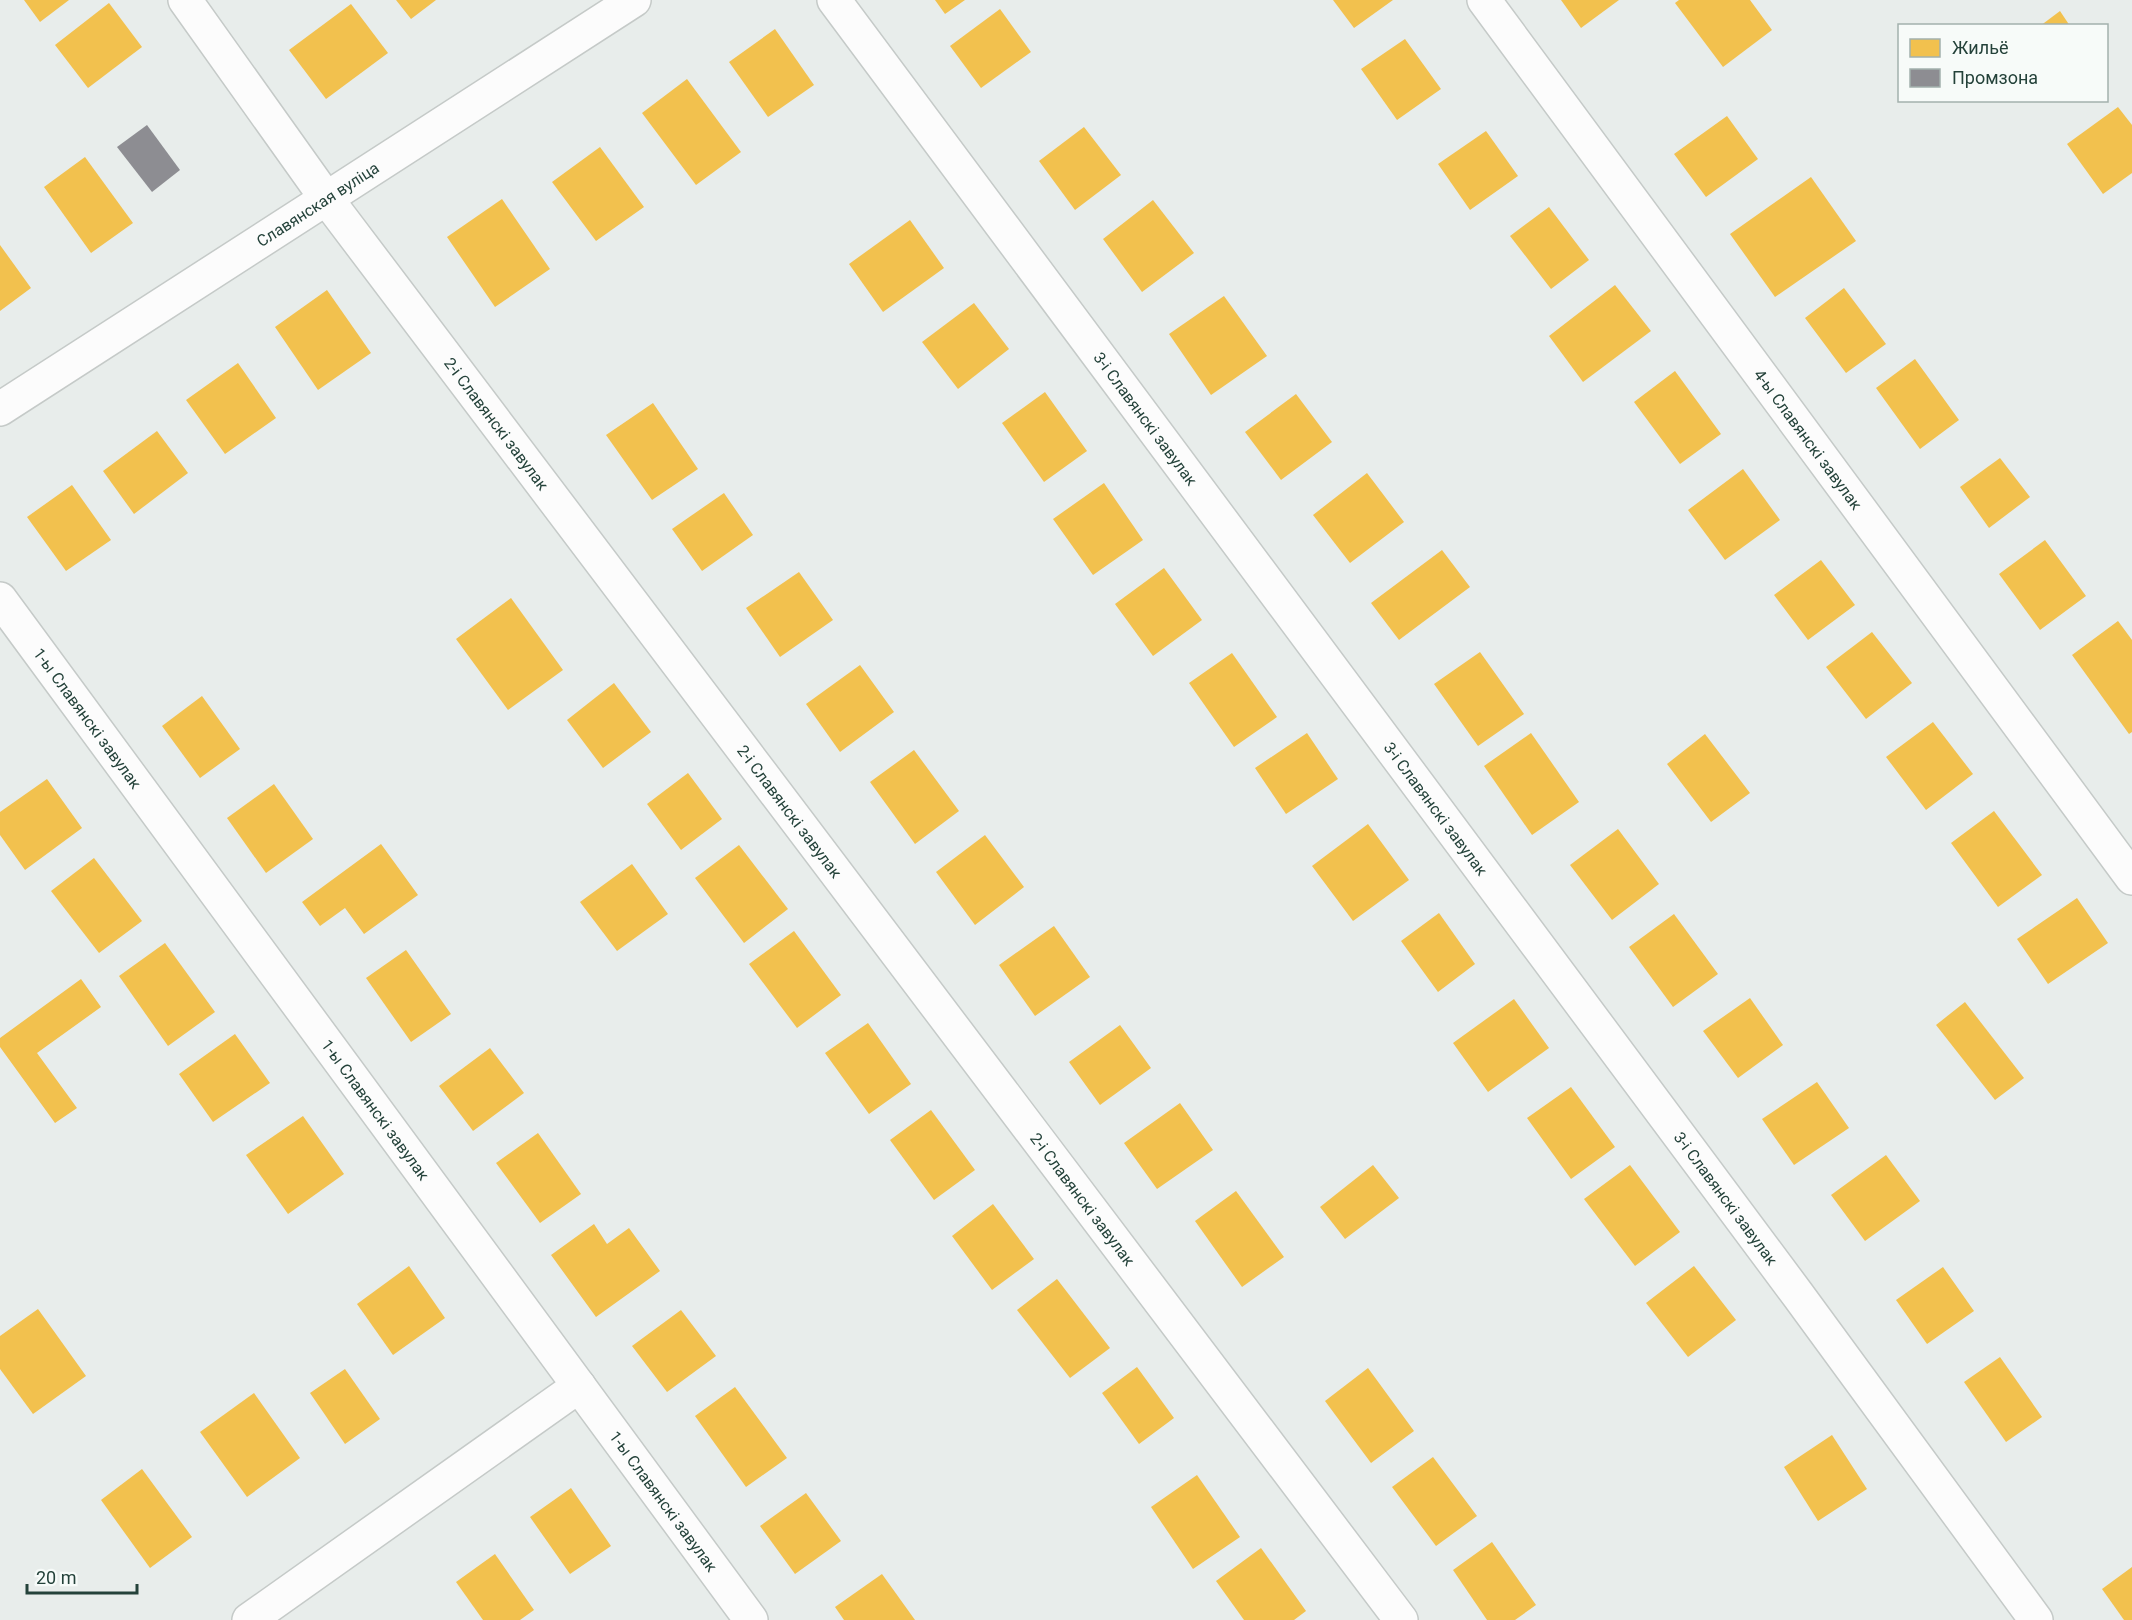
<svg xmlns="http://www.w3.org/2000/svg" width="2132" height="1620" viewBox="0 0 2132 1620" font-family="Roboto,sans-serif">
<style>
.homes{fill:#f2c14e}
.industry{fill:#8d8d92}
.lines{fill:none;stroke-linecap:round;stroke-linejoin:round}
.street-casing{stroke:#c5cac8;stroke-width:36}
.street{stroke:#fcfcfc;stroke-width:33}
.labels{text-anchor:middle;stroke-width:6;stroke-linejoin:round;paint-order:stroke}
.street-label{font-size:16px;fill:#24423a;stroke:#f7fbf9}
</style>
<rect width="100%" height="100%" fill="#e8edeb"/>
<g class="homes">
<path d="M24,0H69L40,22Z"/>
<path d="M396,0H436L411,19Z"/>
<path d="M935,0H965L945,14Z"/>
<path d="M1333,0H1393L1354,28Z"/>
<path d="M1561,0H1619L1581,28Z"/>
<path d="M1679,0H1750L1772,30L1723,67L1675,3Z"/>
<path d="M109,3L142,47L88,88L55,45Z"/>
<path d="M351,4L388,53L326,99L289,50Z"/>
<path d="M1000,9L1031,52L981,88L950,46Z"/>
<path d="M2060,11L2070,26H2040Z"/>
<path d="M775,29L814,85L768,117L729,62Z"/>
<path d="M1405,39L1441,89L1397,120L1361,69Z"/>
<path d="M687,79L741,152L696,185L642,113Z"/>
<path d="M2118,107L2132,125V173L2103,194L2067,144Z"/>
<path d="M1727,116L1758,159L1706,197L1674,154Z"/>
<path d="M1084,127L1121,175L1075,210L1039,161Z"/>
<path d="M1486,131L1518,176L1470,210L1438,164Z"/>
<path d="M600,147L644,207L596,241L552,182Z"/>
<path d="M85,157L133,223L91,253L44,187Z"/>
<path d="M1811,177L1856,241L1775,297L1730,234Z"/>
<path d="M502,199L550,269L495,307L447,237Z"/>
<path d="M1153,200L1194,253L1142,292L1103,239Z"/>
<path d="M1549,207L1589,260L1551,289L1510,236Z"/>
<path d="M910,220L944,268L883,312L849,264Z"/>
<path d="M0,245L31,288L0,311Z"/>
<path d="M1615,285L1651,331L1583,382L1549,336Z"/>
<path d="M1844,288L1886,344L1846,373L1805,318Z"/>
<path d="M327,290L371,353L318,390L275,327Z"/>
<path d="M1224,296L1267,356L1211,395L1169,334Z"/>
<path d="M974,303L1009,349L958,389L922,342Z"/>
<path d="M1915,359L1959,420L1920,449L1876,388Z"/>
<path d="M238,363L276,418L225,454L186,400Z"/>
<path d="M1675,371L1721,434L1680,464L1634,402Z"/>
<path d="M1045,392L1087,451L1044,482L1002,423Z"/>
<path d="M1296,394L1332,442L1281,480L1245,432Z"/>
<path d="M653,403L698,469L652,500L606,435Z"/>
<path d="M157,431L188,473L134,514L103,471Z"/>
<path d="M2000,458L2030,497L1989,528L1960,487Z"/>
<path d="M1743,469L1780,520L1725,560L1688,510Z"/>
<path d="M1367,473L1404,522L1350,563L1313,515Z"/>
<path d="M1104,483L1143,540L1093,575L1053,519Z"/>
<path d="M72,485L111,540L66,571L27,517Z"/>
<path d="M724,493L753,535L702,571L672,529Z"/>
<path d="M2045,540L2086,596L2040,630L1999,574Z"/>
<path d="M1442,550L1470,587L1399,640L1371,603Z"/>
<path d="M1821,560L1855,605L1808,640L1774,595Z"/>
<path d="M1164,568L1202,620L1153,656L1115,604Z"/>
<path d="M799,572L833,620L780,657L746,608Z"/>
<path d="M511,598L563,670L508,710L456,639Z"/>
<path d="M2118,621L2132,640V732L2129,734L2072,655Z"/>
<path d="M1872,632L1912,683L1866,719L1826,667Z"/>
<path d="M1480,652L1524,714L1478,746L1434,684Z"/>
<path d="M1232,653L1277,717L1234,747L1189,683Z"/>
<path d="M860,665L894,712L840,752L806,704Z"/>
<path d="M614,683L651,732L603,768L567,720Z"/>
<path d="M202,696L240,749L200,778L162,726Z"/>
<path d="M1933,722L1973,774L1926,810L1886,757Z"/>
<path d="M1307,733L1338,779L1286,814L1255,768Z"/>
<path d="M1531,733L1579,802L1532,835L1484,766Z"/>
<path d="M1705,734L1750,793L1711,822L1667,764Z"/>
<path d="M914,750L959,811L915,844L870,782Z"/>
<path d="M688,773L722,819L681,850L647,804Z"/>
<path d="M47,779L82,828L25,870L0,835V812Z"/>
<path d="M274,784L313,839L266,873L227,818Z"/>
<path d="M1994,811L2042,875L1998,907L1951,843Z"/>
<path d="M1368,824L1409,880L1353,921L1312,866Z"/>
<path d="M1618,829L1659,884L1612,920L1570,865Z"/>
<path d="M985,835L1024,887L975,925L936,872Z"/>
<path d="M381,844L418,895L364,934L345,908L320,926L302,902Z"/>
<path d="M739,845L788,909L744,943L695,878Z"/>
<path d="M94,858L142,921L99,953L51,891Z"/>
<path d="M632,864L668,914L617,951L580,902Z"/>
<path d="M2077,898L2108,943L2048,984L2017,939Z"/>
<path d="M1439,913L1475,964L1438,992L1401,941Z"/>
<path d="M1674,914L1718,974L1673,1007L1629,947Z"/>
<path d="M1054,926L1090,977L1035,1016L999,965Z"/>
<path d="M794,931L841,995L797,1028L749,964Z"/>
<path d="M165,943L215,1012L168,1046L119,976Z"/>
<path d="M406,950L451,1014L411,1042L366,978Z"/>
<path d="M81,979L101,1007L37,1053L77,1108L55,1123L0,1047V1038Z"/>
<path d="M1750,998L1783,1045L1738,1078L1703,1031Z"/>
<path d="M1514,999L1549,1048L1488,1092L1453,1043Z"/>
<path d="M1965,1002L2024,1078L1995,1100L1936,1025Z"/>
<path d="M868,1023L911,1084L869,1114L825,1053Z"/>
<path d="M1120,1025L1151,1068L1100,1105L1069,1062Z"/>
<path d="M235,1034L270,1083L213,1122L179,1074Z"/>
<path d="M490,1048L524,1093L473,1131L439,1086Z"/>
<path d="M1817,1082L1849,1128L1794,1165L1762,1119Z"/>
<path d="M1571,1087L1615,1147L1571,1179L1527,1118Z"/>
<path d="M1180,1103L1213,1150L1157,1189L1124,1143Z"/>
<path d="M931,1110L975,1170L934,1200L890,1140Z"/>
<path d="M303,1116L344,1174L288,1214L246,1155Z"/>
<path d="M538,1133L581,1194L540,1223L496,1163Z"/>
<path d="M1886,1155L1920,1201L1865,1241L1831,1195Z"/>
<path d="M1373,1165L1399,1198L1345,1239L1320,1207Z"/>
<path d="M1630,1165L1680,1232L1635,1266L1584,1199Z"/>
<path d="M1236,1191L1284,1257L1242,1287L1195,1221Z"/>
<path d="M993,1204L1034,1259L992,1290L952,1236Z"/>
<path d="M594,1224L607,1244L629,1228L660,1271L596,1317L551,1255Z"/>
<path d="M409,1266L445,1318L393,1355L357,1304Z"/>
<path d="M1694,1266L1736,1320L1688,1357L1646,1303Z"/>
<path d="M1943,1267L1974,1311L1927,1344L1896,1300Z"/>
<path d="M1057,1279L1110,1348L1070,1378L1017,1310Z"/>
<path d="M38,1309L86,1376L33,1414L0,1369V1336Z"/>
<path d="M681,1310L716,1356L667,1392L632,1346Z"/>
<path d="M2000,1357L2042,1417L2006,1442L1964,1382Z"/>
<path d="M1137,1367L1174,1418L1139,1444L1102,1393Z"/>
<path d="M1368,1368L1414,1431L1371,1463L1325,1401Z"/>
<path d="M345,1369L380,1419L345,1444L310,1393Z"/>
<path d="M735,1387L787,1458L746,1487L695,1416Z"/>
<path d="M254,1393L300,1458L247,1497L200,1432Z"/>
<path d="M1832,1435L1867,1489L1818,1521L1784,1467Z"/>
<path d="M1433,1457L1477,1516L1436,1546L1392,1487Z"/>
<path d="M142,1469L192,1537L150,1568L101,1500Z"/>
<path d="M1197,1475L1240,1537L1193,1569L1151,1507Z"/>
<path d="M571,1488L611,1546L570,1574L530,1517Z"/>
<path d="M806,1493L841,1541L795,1574L760,1526Z"/>
<path d="M1492,1542L1536,1605L1515,1620H1487L1453,1570Z"/>
<path d="M1261,1548L1306,1611L1294,1620H1244L1216,1581Z"/>
<path d="M495,1554L534,1610L520,1620H483L456,1582Z"/>
<path d="M2132,1567V1620H2124L2102,1589Z"/>
<path d="M882,1574L915,1620H844L835,1607Z"/>
</g>
<path class="industry" d="M147,125L180,170L152,192L117,147Z"/>
<g class="lines">
<defs>
<g id="street">
<path id="s1" d="M185,0L326,198L1401,1620"/>
<path id="s2" d="M834,0L1798,1295L2036,1620"/>
<path id="s3" d="M1484,0L2132,878"/>
<path id="s4" d="M0,409L634,0"/>
<path id="s5" d="M0,599L751,1620"/>
<path d="M249,1620L579,1386"/>
</g>
</defs>
<use href="#street" class="street-casing"/>
<use href="#street" class="street"/>
</g>
<g class="labels">
<g class="street-label">
<text dy="6" stroke="none"><textPath href="#s4" startOffset="378">Славянская вуліца</textPath></text>
<text dy="6" stroke="none"><textPath href="#s2" startOffset="522">3-і Славянскі завулак</textPath></text>
<text dy="6" stroke="none"><textPath href="#s1" startOffset="526">2-і Славянскі завулак</textPath></text>
<text dy="6" stroke="none"><textPath href="#s3" startOffset="546">4-ы Славянскі завулак</textPath></text>
<text dy="6" stroke="none"><textPath href="#s5" startOffset="148">1-ы Славянскі завулак</textPath></text>
<text dy="6" stroke="none"><textPath href="#s2" startOffset="1008">3-і Славянскі завулак</textPath></text>
<text dy="6" stroke="none"><textPath href="#s1" startOffset="1012">2-і Славянскі завулак</textPath></text>
<text dy="6" stroke="none"><textPath href="#s5" startOffset="634">1-ы Славянскі завулак</textPath></text>
<text dy="6" stroke="none"><textPath href="#s2" startOffset="1494">3-і Славянскі завулак</textPath></text>
<text dy="6" stroke="none"><textPath href="#s1" startOffset="1498">2-і Славянскі завулак</textPath></text>
<text dy="6" stroke="none"><textPath href="#s5" startOffset="1120">1-ы Славянскі завулак</textPath></text>
</g>
</g>
<rect x="1898" y="24" width="210" height="78" fill="#f7fbf9" stroke="#a3b1ad" stroke-width="1.5"/>
<rect x="1910" y="39" width="30" height="18" fill="#f2c14e" stroke="#a3b1ad" stroke-width="1.5"/>
<text x="1952" y="54" font-size="18" fill="#24423a">Жильё</text>
<rect x="1910" y="69" width="30" height="18" fill="#8d8d92" stroke="#a3b1ad" stroke-width="1.5"/>
<text x="1952" y="84" font-size="18" fill="#24423a">Промзона</text>
<path d="M27 1584v9h110v-9" fill="none" stroke="#24423a" stroke-width="3"/>
<text x="36" y="1584" font-size="18" fill="#24423a" stroke="#f7fbf9" stroke-width="4.5" paint-order="stroke">20 m</text>
</svg>
